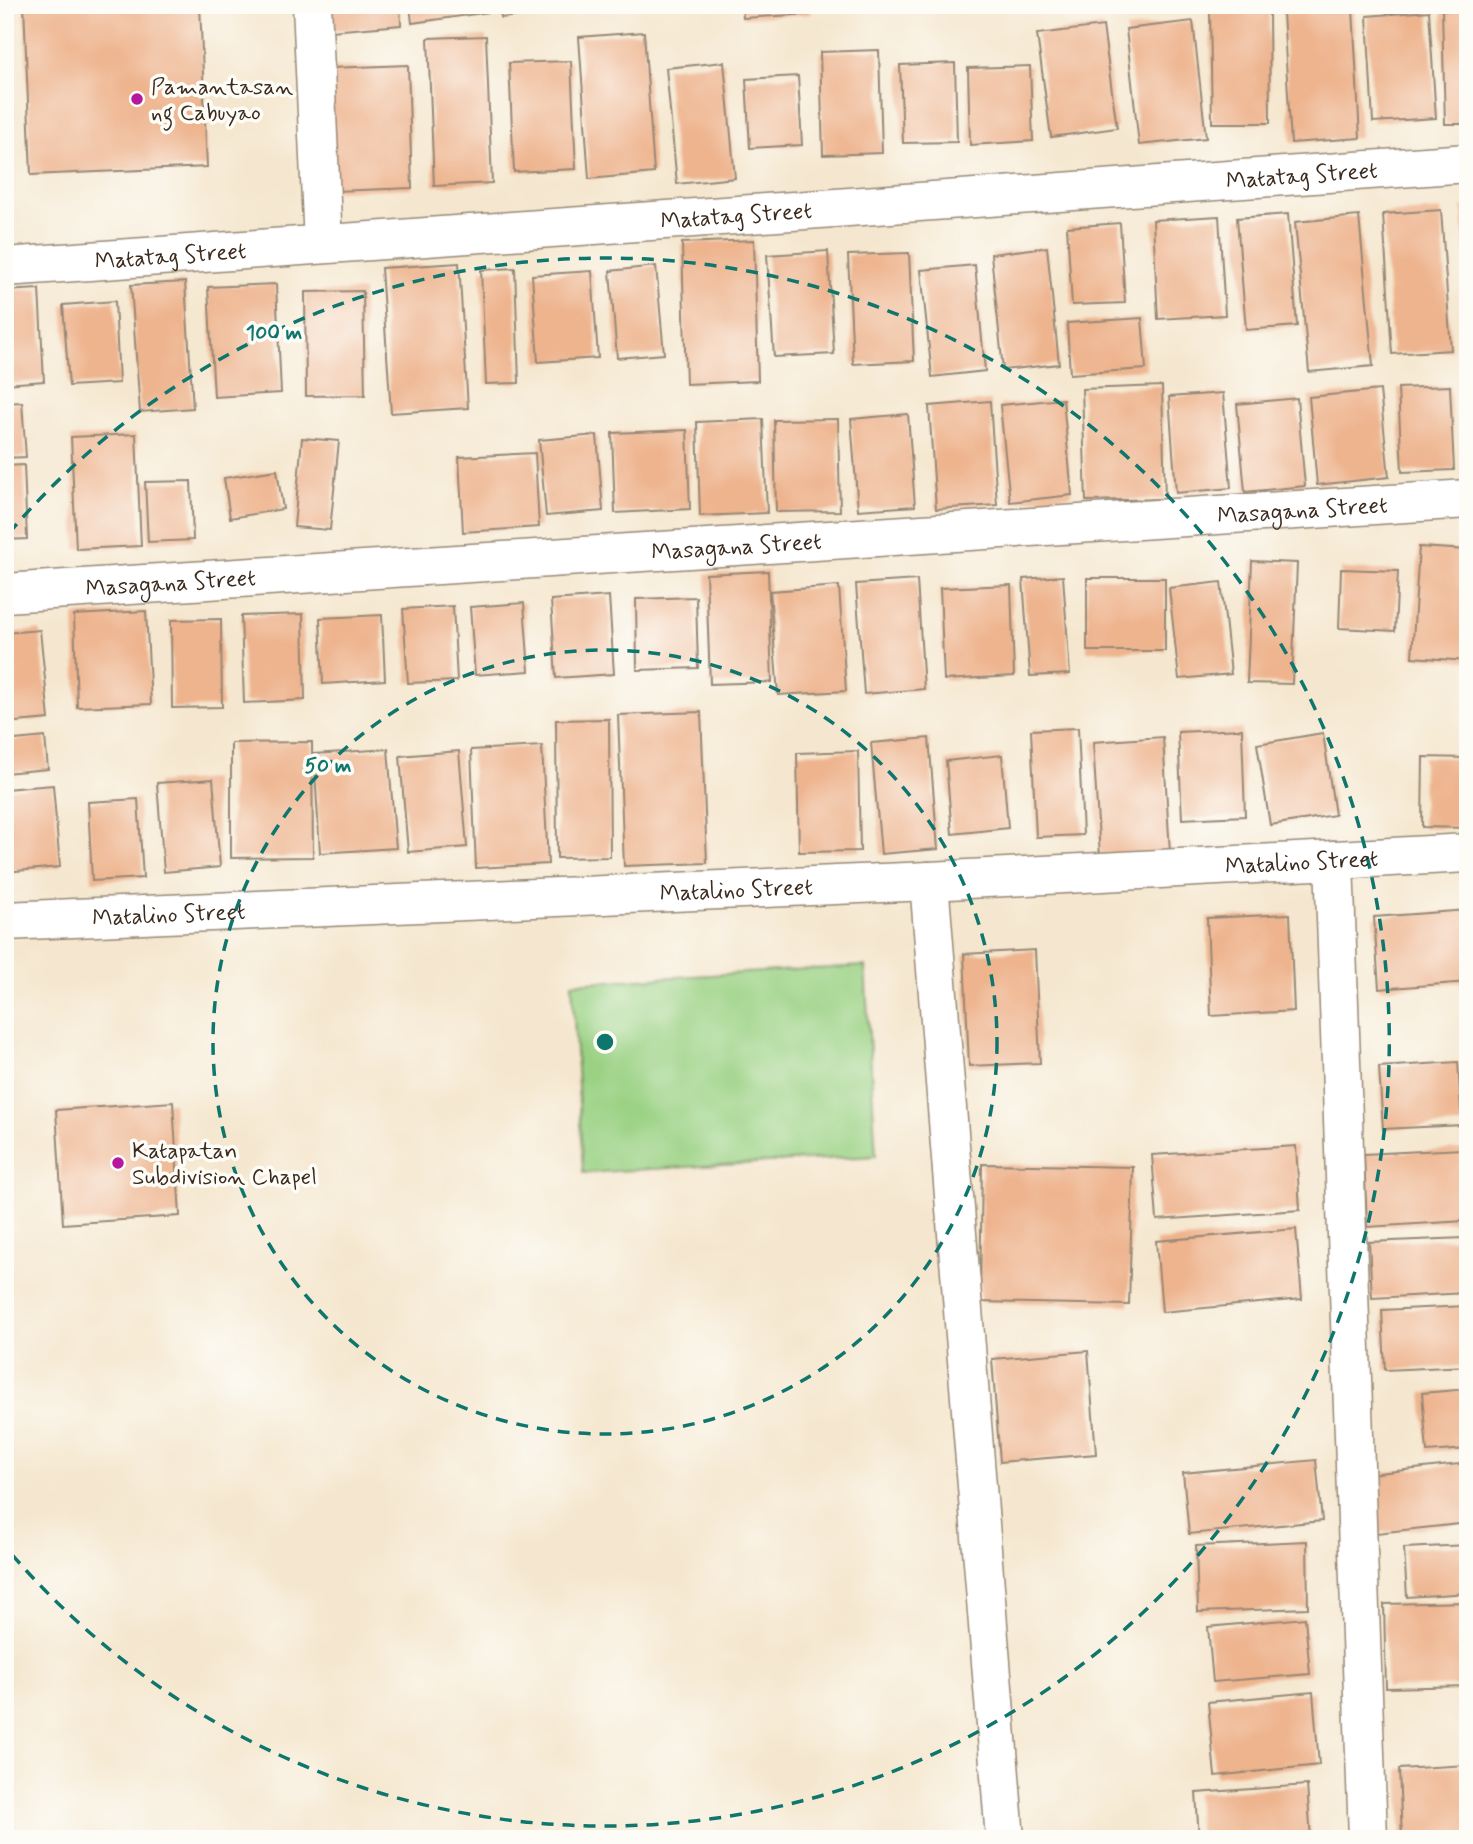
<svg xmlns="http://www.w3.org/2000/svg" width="1473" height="1844" viewBox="0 0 1473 1844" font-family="Mynerve,sans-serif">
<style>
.green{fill:#9ad183;stroke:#6a7e50;stroke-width:2}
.building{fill:#eeb48e}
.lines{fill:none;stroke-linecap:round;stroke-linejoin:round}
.minor-casing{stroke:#988876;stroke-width:41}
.minor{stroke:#fff;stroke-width:38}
.ring{fill:none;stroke:#0f766e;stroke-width:3.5;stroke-dasharray:12 9}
.poi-dot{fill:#b5179e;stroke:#fdfcf7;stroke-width:2.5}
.labels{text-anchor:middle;stroke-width:7;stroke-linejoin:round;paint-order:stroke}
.poi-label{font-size:23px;fill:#3b2a1e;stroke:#fdfcf7;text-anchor:start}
.street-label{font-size:23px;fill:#3b2a1e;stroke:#fdfcf7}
.centre{fill:#0f766e;stroke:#fdfcf7;stroke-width:3.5}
.ring-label{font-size:21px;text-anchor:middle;font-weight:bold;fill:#0f766e;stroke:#fdfcf7;stroke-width:7;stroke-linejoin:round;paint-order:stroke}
</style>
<rect width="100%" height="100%" fill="#fdfcf7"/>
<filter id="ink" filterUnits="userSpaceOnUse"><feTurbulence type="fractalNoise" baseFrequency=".0143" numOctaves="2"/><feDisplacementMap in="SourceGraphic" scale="14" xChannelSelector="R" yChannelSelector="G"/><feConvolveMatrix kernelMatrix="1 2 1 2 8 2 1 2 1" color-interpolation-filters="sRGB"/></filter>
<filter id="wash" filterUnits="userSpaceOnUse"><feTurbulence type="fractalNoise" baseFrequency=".00686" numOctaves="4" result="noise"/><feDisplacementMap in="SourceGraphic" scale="28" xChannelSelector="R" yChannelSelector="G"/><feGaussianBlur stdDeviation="1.57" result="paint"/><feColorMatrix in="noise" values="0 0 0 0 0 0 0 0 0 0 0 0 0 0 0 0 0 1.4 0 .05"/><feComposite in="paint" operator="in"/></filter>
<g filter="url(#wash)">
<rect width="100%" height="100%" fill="#f5e7cf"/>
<path class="green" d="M865,966L876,1156L583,1173L572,983Z"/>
<g id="blocks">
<g class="building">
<path d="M24,5H200L207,167L31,175Z"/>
<path d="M328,5H400L401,25L331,31Z"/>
<path d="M410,5H489L490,12L412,23Z"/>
<path d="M500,5H573V10L501,18Z"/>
<path d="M742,5H810L811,14L743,18Z"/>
<path d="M1353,9L1360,138L1291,143L1283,13Z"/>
<path d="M1269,10L1270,123H1212L1210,11Z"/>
<path d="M1442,10H1468V124H1445Z"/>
<path d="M1429,11L1436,118L1373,122L1367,16Z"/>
<path d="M1193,21L1206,138L1139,145L1126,29Z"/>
<path d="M1103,26L1117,128L1051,137L1037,34Z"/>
<path d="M644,32L654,173L589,179L579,37Z"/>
<path d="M486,36L492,183L434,186L428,38Z"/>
<path d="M879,50L882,153L823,155L820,52Z"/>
<path d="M571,61L576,169L514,172L509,63Z"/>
<path d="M724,62L735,178L677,184L666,68Z"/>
<path d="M955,63L957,142L903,143L900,65Z"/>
<path d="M408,65L412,188L335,191L330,68Z"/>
<path d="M1030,66L1033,141L970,145L968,68Z"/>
<path d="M798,76L802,145L750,148L746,79Z"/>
<path d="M1462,207H1468V271H1466Z"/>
<path d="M1441,210L1451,350L1392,354L1383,214Z"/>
<path d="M1288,214L1297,326L1246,330L1237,218Z"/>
<path d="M1219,216L1225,315L1158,319L1153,220Z"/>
<path d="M1359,216L1373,366L1309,372L1295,222Z"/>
<path d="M1120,223L1125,303L1072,305L1067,227Z"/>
<path d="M754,240L758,381L686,384L682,243Z"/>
<path d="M1047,247L1059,364L1003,370L991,254Z"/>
<path d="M828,251L834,354L774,357L767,255Z"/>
<path d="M909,253L914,361L853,364L848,255Z"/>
<path d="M459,263L468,408L391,413L381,268Z"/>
<path d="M975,265L985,371L932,377L921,270Z"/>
<path d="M656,266L664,354L617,358L610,271Z"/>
<path d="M515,268L519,383L486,384L481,270Z"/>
<path d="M592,271L598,358L538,362L532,275Z"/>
<path d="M185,282L193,408L140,412L131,285Z"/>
<path d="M276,284L281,393L214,397L208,287Z"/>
<path d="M39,289L44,381L5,384V291Z"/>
<path d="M363,291L365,395L306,396L305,292Z"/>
<path d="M115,301L119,383L69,386L63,305Z"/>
<path d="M1142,318L1146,369L1070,374L1067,323Z"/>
<path d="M1162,386L1165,499L1086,501L1082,389Z"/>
<path d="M1450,386L1454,470L1402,472L1398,388Z"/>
<path d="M1380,390L1389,477L1317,485L1309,397Z"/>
<path d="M1223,393L1231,488L1176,493L1169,397Z"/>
<path d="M1297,398L1305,486L1245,492L1237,404Z"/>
<path d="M1063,399L1072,495L1010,502L1000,405Z"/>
<path d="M990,401L997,505L936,509L929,406Z"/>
<path d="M22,402L26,457L5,458V403Z"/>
<path d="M908,414L915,506L858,510L851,419Z"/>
<path d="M763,419L767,513L700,516L697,422Z"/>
<path d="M838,419L840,511L776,512L774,420Z"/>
<path d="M687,430L690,509L615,513L612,433Z"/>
<path d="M136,434L141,546L76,549L71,437Z"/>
<path d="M597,435L603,511L546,516L539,440Z"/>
<path d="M302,438L339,441L330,530L294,527Z"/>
<path d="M535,453L539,527L463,532L459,457Z"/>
<path d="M24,465L27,539L5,540V466Z"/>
<path d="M277,470L283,509L230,518L224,478Z"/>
<path d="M191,481L193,540L148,542L145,482Z"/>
<path d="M1419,547L1468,550V661L1412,657Z"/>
<path d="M1252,561L1297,563L1292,684L1247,683Z"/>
<path d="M1341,569L1398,571L1395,631L1339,628Z"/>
<path d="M768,571L772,682L710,684L706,574Z"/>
<path d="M1063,576L1070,674L1030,676L1023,579Z"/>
<rect x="1087" y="578" width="78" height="73"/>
<path d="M917,580L924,689L864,694L856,584Z"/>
<path d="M1221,582L1231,674L1179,679L1169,588Z"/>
<path d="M1011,585L1014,676L944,680L940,588Z"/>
<path d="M839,586L846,691L778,695L770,591Z"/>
<path d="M609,596L614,674L556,678L551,600Z"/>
<path d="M696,597L698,668L637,670L636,599Z"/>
<path d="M524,603L529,671L475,675L470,607Z"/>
<path d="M453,606L457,681L408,683L403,609Z"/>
<path d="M146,611L151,704L77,707L74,615Z"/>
<path d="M303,614L305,700L244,703L241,616Z"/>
<path d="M382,615L385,680L323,684L320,618Z"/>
<path d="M221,619L222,707L172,708L171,620Z"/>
<path d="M40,630L49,719L5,723V633Z"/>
<path d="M701,712L707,863L624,866L618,715Z"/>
<path d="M609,719L610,857L557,858L556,720Z"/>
<path d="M1078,728L1083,835L1036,837L1031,730Z"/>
<path d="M1242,729L1245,816L1182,819L1178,732Z"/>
<path d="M1323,733L1335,815L1270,825L1257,744Z"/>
<path d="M45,737L48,769L5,773V741Z"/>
<path d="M1163,737L1170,853L1100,857L1093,742Z"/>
<path d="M929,738L938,849L881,854L871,743Z"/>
<path d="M312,742L313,857L231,858V743Z"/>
<path d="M542,746L548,864L476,868L471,750Z"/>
<path d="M388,749L396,848L320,853L314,754Z"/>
<path d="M459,751L467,847L408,852L400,756Z"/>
<path d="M858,751L860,851L799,852L797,753Z"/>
<path d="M1002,755L1008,828L952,834L946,761Z"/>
<path d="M1423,757L1468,758V828L1422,827Z"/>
<path d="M213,779L220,867L164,872L157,783Z"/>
<path d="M53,785L60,867L5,872V789Z"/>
<path d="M138,799L143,878L92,881L88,802Z"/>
<path d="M1468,910V982L1379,989L1374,917Z"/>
<path d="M1290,914L1294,1011L1211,1016L1207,918Z"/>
<path d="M1035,950L1040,1063L969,1066L964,954Z"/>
<path d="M1458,1062L1462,1125L1383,1129L1379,1067Z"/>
<path d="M173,1102L180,1216L63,1224L56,1110Z"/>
<path d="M1296,1146L1300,1210L1157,1220L1152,1155Z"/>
<path d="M1462,1149L1465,1221L1367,1227L1364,1154Z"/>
<path d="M982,1164L1133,1167L1129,1305L980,1302Z"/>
<path d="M1296,1229L1302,1299L1162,1312L1156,1241Z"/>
<path d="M1464,1238L1467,1293L1372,1298L1369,1242Z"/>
<path d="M1466,1306L1468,1366L1385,1370L1382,1310Z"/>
<path d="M1088,1351L1096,1454L1000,1462L992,1359Z"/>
<path d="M1468,1389V1449L1427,1452L1422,1393Z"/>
<path d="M1316,1460L1322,1521L1189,1534L1183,1473Z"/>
<path d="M1468,1463V1523L1377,1533L1370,1474Z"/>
<path d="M1307,1541L1308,1608L1198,1612L1196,1546Z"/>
<path d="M1468,1545V1593L1407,1597L1404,1548Z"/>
<path d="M1468,1602V1686L1386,1688L1384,1604Z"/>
<path d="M1305,1618L1310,1674L1213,1682L1208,1627Z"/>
<path d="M1313,1692L1319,1765L1215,1776L1208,1702Z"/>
<path d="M1468,1765V1835L1402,1838L1399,1769Z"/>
<path d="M1307,1785L1311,1839H1199L1196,1793Z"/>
</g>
</g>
</g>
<g filter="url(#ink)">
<use href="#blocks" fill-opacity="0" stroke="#988876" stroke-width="2"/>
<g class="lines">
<defs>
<g id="minor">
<path d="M312,5L323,244"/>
<path id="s1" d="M5,267L1468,163"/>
<path id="s2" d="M5,593L1468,499"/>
<path d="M1334,860L1368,1839"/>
<path d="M929,881L1005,1839"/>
<path id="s3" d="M5,921L929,881L1468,853"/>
</g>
</defs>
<use href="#minor" class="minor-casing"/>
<use href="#minor" class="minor"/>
</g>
</g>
<g class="ring">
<circle cx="605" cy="1042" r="392"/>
<path d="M9 533A784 784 0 1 1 9 1551"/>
</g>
<g class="poi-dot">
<circle cx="137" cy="99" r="7"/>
<circle cx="118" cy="1163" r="7"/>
</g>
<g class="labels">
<g class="poi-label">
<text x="151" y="94">Pamantasan<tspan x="151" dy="26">ng Cabuyao</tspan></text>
<text x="132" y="1158">Katapatan<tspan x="132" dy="26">Subdivision Chapel</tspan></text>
</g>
<g class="street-label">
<text dy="8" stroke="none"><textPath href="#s1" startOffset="1300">Matatag Street</textPath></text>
<text dy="8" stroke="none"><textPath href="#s1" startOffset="733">Matatag Street</textPath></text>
<text dy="8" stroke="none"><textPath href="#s1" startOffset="166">Matatag Street</textPath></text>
<text dy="8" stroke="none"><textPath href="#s2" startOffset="1300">Masagana Street</textPath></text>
<text dy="8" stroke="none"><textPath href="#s2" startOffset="733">Masagana Street</textPath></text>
<text dy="8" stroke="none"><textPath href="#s2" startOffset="166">Masagana Street</textPath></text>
<text dy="8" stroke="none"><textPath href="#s3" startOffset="1298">Matalino Street</textPath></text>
<text dy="8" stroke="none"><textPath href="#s3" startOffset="732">Matalino Street</textPath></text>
<text dy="8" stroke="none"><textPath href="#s3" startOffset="164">Matalino Street</textPath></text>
</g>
</g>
<circle cx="605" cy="1042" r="10" class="centre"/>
<g class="ring-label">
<text x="274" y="339">100 m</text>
<text x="328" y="772">50 m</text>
</g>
<rect width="1473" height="1844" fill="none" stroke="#fdfcf7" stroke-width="28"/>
</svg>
